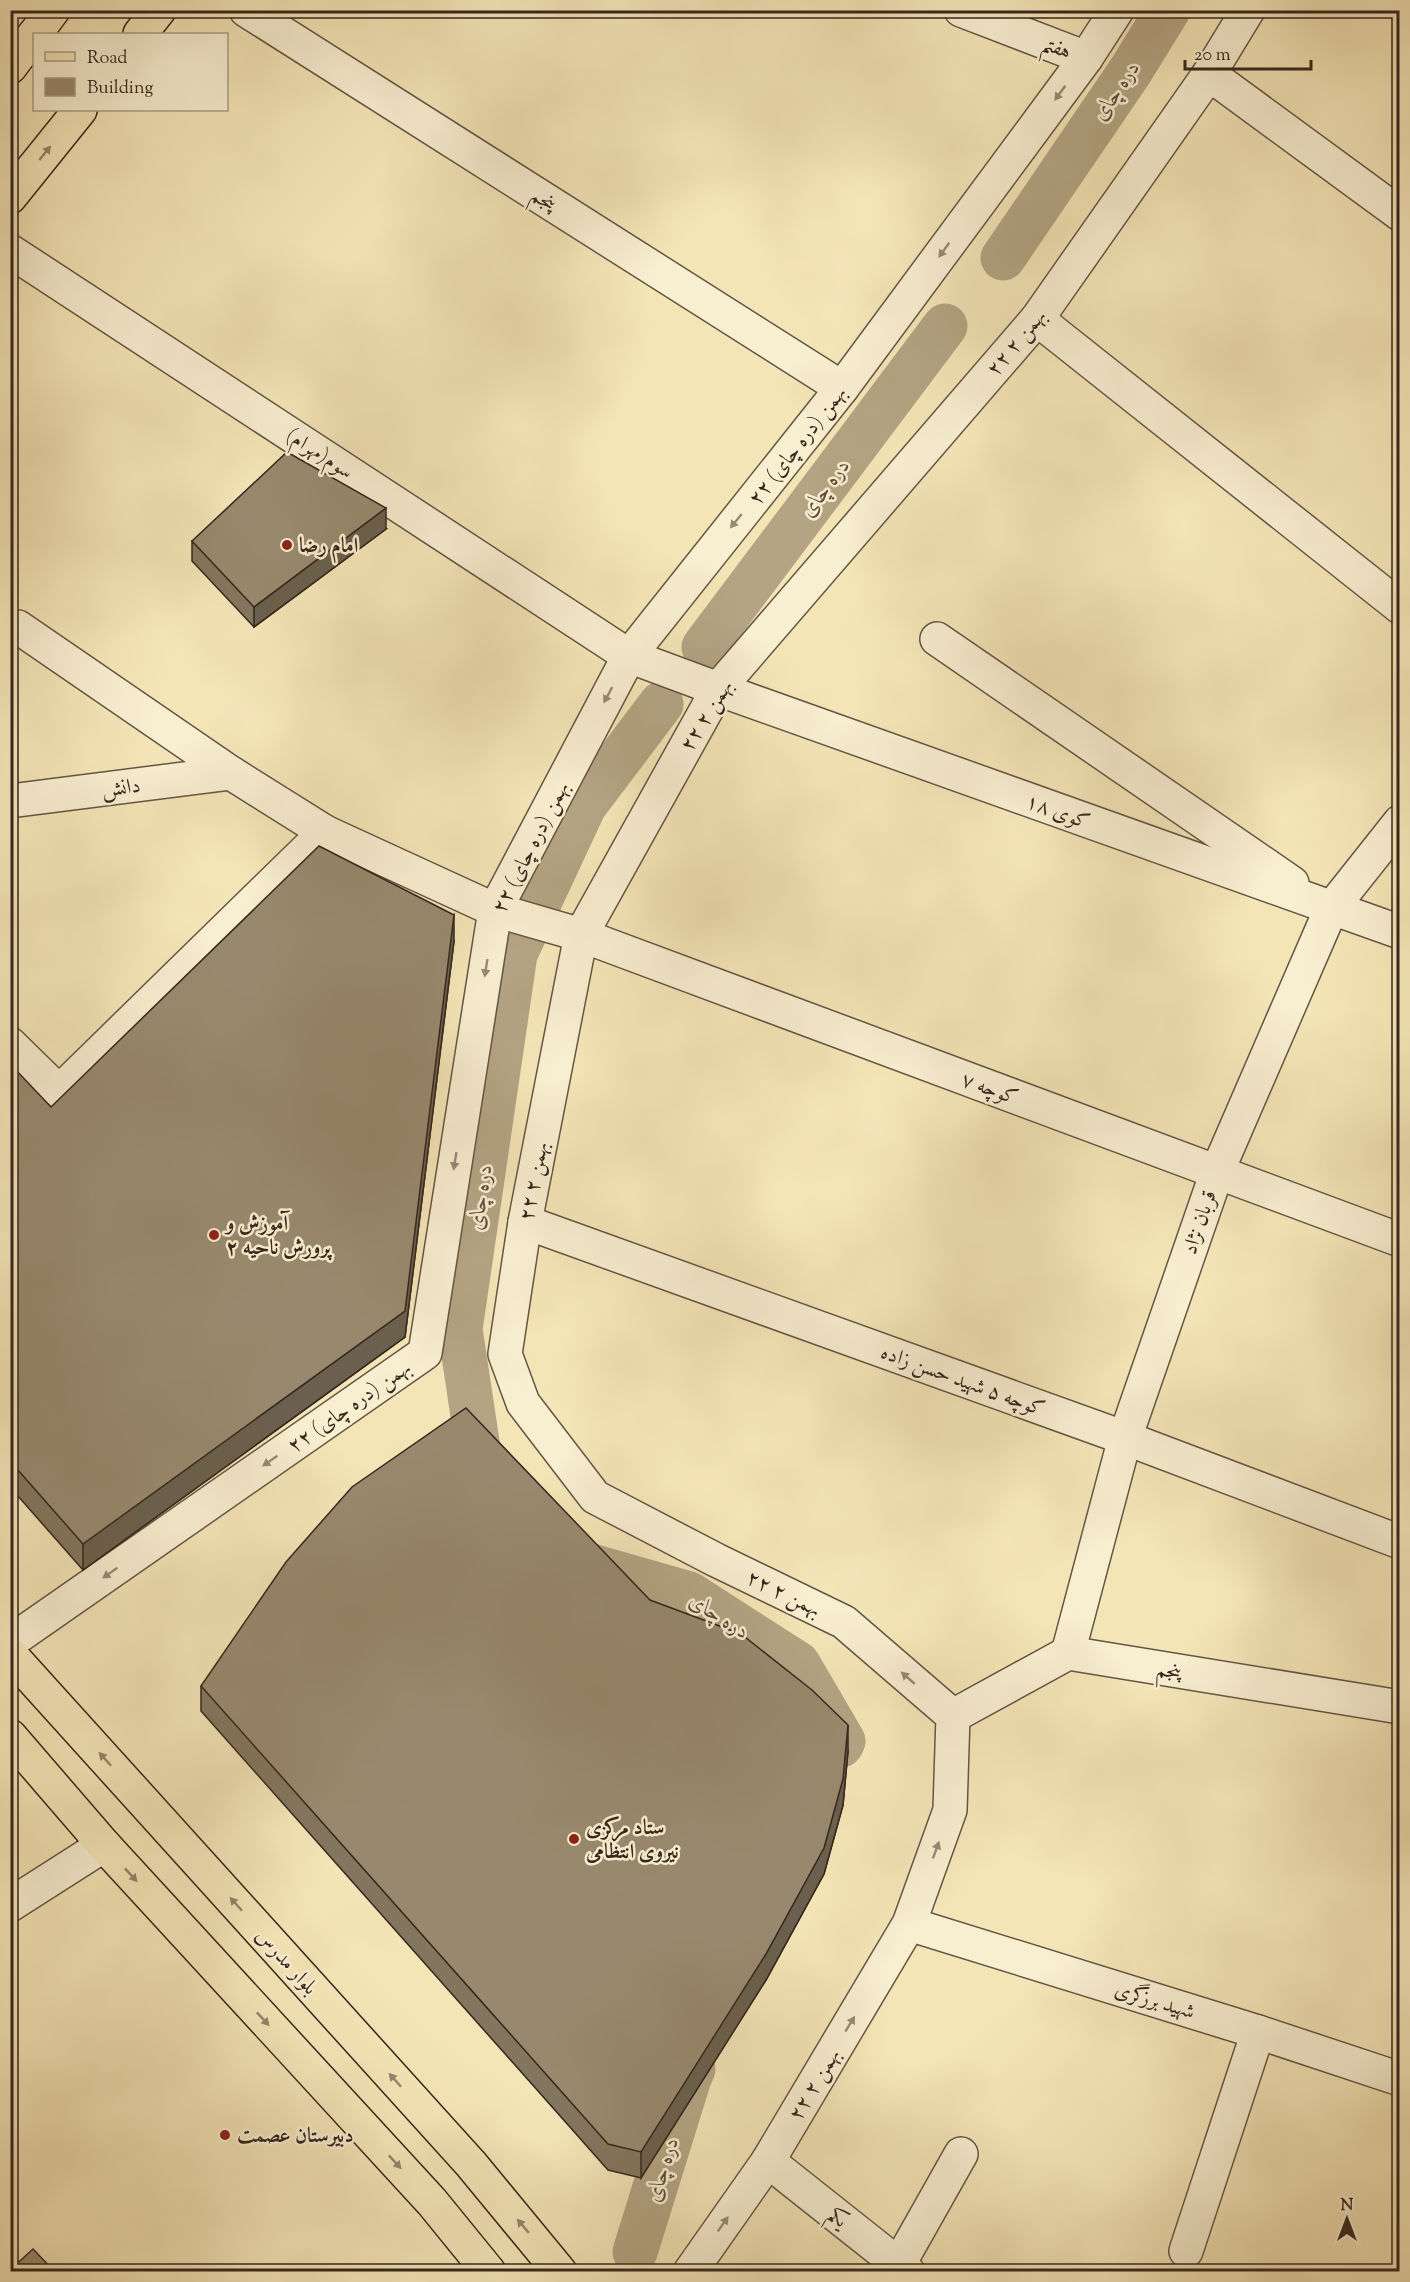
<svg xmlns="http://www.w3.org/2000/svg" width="1410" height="2282" viewBox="0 0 1410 2282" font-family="'Sorts Mill Goudy',Amiri,serif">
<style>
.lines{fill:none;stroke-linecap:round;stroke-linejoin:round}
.canal{stroke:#b3a483;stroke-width:45}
.minor-casing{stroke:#655644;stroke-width:36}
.major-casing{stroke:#35261e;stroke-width:36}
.minor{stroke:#f8eed0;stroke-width:33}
.major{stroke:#f4e5b7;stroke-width:33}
.wall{fill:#83765f;stroke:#35261e;stroke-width:1.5}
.shaded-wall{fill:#6a604d;stroke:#35261e;stroke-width:1.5}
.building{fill:#98896e;stroke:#35261e;stroke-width:1.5}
.oneway{fill:#968a77}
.oneway2{fill:#94866a}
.poi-dot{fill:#8f2418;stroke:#f8eed0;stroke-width:2}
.labels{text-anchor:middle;stroke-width:5;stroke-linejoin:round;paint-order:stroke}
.street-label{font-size:21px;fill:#35261e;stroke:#f8eed0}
.poi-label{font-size:21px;font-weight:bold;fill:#35261e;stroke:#f8eed0;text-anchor:start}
.water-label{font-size:22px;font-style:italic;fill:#5b4c3c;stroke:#f8eed0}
</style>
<rect width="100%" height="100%" fill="#f4e5b7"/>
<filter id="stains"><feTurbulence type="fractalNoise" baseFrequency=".00333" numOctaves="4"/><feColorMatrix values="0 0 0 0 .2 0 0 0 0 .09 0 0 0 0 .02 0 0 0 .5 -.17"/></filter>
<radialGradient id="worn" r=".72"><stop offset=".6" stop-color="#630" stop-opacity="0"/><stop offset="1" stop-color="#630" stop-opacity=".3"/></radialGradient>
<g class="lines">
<g class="canal">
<path d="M1003,258L1131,70L1168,10"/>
<path d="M704,647L945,326"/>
<path d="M494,1470L479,1455L460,1329L515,954L584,806L661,704"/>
<path d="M573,1553L584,1564L689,1594L798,1664L843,1741L841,1745"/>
<path d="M635,2252L689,2078L693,2069"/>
</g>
<defs>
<g id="minor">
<path d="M246,10L842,388"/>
<path d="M961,10L1086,58"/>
<path d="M1209,74L1400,214"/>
<path d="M10,251L629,656L718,689L1400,932"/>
<path d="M1037,319L1400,607"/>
<path d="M18,627L231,773L325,832L495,910L578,934L1400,1240"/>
<path d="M937,639L1292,883"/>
<path d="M10,801L231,773"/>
<path d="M10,1044L59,1092L325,832"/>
<path d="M525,1222L1125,1438L1400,1542"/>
<path d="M10,1642L425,1353L495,910L629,656L842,388L1086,58L1117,10"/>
<path d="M1068,1653L1125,1438L1217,1172L1331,909L1400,822"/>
<path d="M953,1716L1068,1653L1400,1707"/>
<path d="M10,1905L104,1845"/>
<path d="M909,1924L1258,2032L1400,2079"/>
<path d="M768,2161L908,2272"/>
<path d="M1186,2251L1258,2032"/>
<path d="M899,2264L961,2154"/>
<path d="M690,2272L768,2161L909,1924L950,1810L953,1716L844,1622L716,1560L595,1497L523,1403L505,1354L525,1222L581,935L718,689L1037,319L1209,74L1248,10"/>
</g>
<g id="major">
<path d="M35,34L53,10"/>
<path d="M140,34L159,10"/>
<path d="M10,67L34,35"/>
<path d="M10,197L80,110"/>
<path d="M10,1654L471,2164L560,2272"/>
<path d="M10,1736L104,1845L432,2202L489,2272"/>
</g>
</defs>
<use href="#minor" class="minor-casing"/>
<use href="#major" class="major-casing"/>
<use href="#minor" class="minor"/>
<use href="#major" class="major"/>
</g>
<g class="wall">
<path d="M386,529L254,627L192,561V541Z"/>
<path d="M454,941L405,1337L83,1570L10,1487V1069L51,1107Z"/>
<path d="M650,1600L848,1751L843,1805L824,1874L766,1980L641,2178L608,2170L201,1711V1686Z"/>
</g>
<g class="shaded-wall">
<path d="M386,508V529L254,627V607Z"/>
<path d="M454,915V941L405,1337L83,1570V1544Z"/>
<path d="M848,1725V1751L843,1805L824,1874L766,1980L641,2178V2152Z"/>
</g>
<g class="building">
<path d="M287,452L386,508L254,607L192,541Z"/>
<path d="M319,846L454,915L405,1311L83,1544L10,1461V1069L13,1067L51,1107Z"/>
<path d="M466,1408L650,1600L741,1634L812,1690L848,1725L843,1779L824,1848L766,1954L641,2152L608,2144L201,1686L286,1562L352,1487Z"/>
<path d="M33,2249L54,2271H10V2270Z"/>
</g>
<defs><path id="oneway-solid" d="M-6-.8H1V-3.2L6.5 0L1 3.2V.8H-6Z" transform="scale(1.5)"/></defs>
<g class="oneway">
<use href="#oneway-solid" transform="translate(1060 93) rotate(126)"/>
<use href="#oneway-solid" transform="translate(944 250) rotate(126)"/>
<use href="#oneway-solid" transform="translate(736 521) rotate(129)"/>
<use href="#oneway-solid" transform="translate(608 695) rotate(118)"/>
<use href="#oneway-solid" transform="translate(486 968) rotate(99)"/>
<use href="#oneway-solid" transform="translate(455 1161) rotate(99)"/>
<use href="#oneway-solid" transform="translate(270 1461) rotate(145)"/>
<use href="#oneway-solid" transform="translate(110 1573) rotate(145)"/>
<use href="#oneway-solid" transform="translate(908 1678) rotate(-139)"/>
<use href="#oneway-solid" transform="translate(936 1850) rotate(-70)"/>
<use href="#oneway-solid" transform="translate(850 2024) rotate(-59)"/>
<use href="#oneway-solid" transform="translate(723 2224) rotate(-55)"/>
</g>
<g class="oneway2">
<use href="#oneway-solid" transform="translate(45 153) rotate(-51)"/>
<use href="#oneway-solid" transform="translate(105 1759) rotate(-132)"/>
<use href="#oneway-solid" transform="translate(131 1875) rotate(47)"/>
<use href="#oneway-solid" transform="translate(236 1904) rotate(-132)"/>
<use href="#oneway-solid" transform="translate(263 2019) rotate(47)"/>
<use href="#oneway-solid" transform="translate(395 2080) rotate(-132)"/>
<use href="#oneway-solid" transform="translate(395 2162) rotate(47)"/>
<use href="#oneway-solid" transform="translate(523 2226) rotate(-130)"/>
</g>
<g class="poi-dot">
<circle cx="287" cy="545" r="6"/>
<circle cx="214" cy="1235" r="6"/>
<circle cx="574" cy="1839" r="6"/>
<circle cx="225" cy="2135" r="6"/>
</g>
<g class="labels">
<g class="street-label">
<text transform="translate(1057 47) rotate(21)" y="7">هفتم</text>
<text transform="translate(544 199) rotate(32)" y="7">پنجم</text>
<text transform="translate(1016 342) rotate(-50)" y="7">۲۲ بهمن ۲</text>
<text transform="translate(797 445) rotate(-52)" y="7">۲۲ بهمن (دره چای)</text>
<text transform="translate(320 453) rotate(33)" y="7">سوم(مهرام)</text>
<text transform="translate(706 715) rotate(-58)" y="7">۲۲ بهمن ۲</text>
<text transform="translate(121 787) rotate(-7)" y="7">دانش</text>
<text transform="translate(1058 811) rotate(20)" y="7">کوی ۱۸</text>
<text transform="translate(530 847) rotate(-63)" y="7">۲۲ بهمن (دره چای)</text>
<text transform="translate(990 1088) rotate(20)" y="7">کوچه ۷</text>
<text transform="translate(533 1181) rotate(-79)" y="7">۲۲ بهمن ۲</text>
<text transform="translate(1199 1222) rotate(-71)" y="7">قربان نژاد</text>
<text transform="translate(963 1380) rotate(20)" y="7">کوچه ۵ شهید حسن زاده</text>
<text transform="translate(349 1406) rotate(-35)" y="7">۲۲ بهمن (دره چای)</text>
<text transform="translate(784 1593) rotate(26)" y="7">۲۲ بهمن ۲</text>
<text transform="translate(1169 1670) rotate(9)" y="7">پنجم</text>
<text transform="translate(287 1961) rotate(48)" y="7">بلوار مدرس</text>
<text transform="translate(1155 2000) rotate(17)" y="7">شهید برزگری</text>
<text transform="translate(814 2084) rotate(-59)" y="7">۲۲ بهمن ۲</text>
<text transform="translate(838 2217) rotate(38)" y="7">یکم</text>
</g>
<g class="poi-label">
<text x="299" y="552">امام رضا</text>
<text x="226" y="1230">آموزش و<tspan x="226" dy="24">پرورش ناحیه ۲</tspan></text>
<text x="586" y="1834">ستاد مرکزی<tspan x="586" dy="24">نیروی انتظامی</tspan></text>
<text x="237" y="2142">دبیرستان عصمت</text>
</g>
<g class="water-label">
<text transform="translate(1115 90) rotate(-56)" y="8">دره چای</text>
<text transform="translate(824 487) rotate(-53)" y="8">دره چای</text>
<text transform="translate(479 1197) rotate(-82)" y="8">دره چای</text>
<text transform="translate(720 1615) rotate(32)" y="8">دره چای</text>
<text transform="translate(661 2169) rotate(-73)" y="8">دره چای</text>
</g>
</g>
<rect width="1410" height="2282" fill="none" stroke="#f4e5b7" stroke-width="36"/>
<rect x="12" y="12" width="1386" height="2258" fill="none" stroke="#35261e" stroke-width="3"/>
<rect x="18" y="18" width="1374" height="2246" fill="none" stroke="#35261e" stroke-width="1.5"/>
<rect x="33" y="33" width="195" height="78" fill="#f8eed0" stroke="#aa9e89" stroke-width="1.5"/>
<rect x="45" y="52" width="30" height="9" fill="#f4e5b7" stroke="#aa9e89" stroke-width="1.5"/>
<text x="87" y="63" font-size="18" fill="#35261e">Road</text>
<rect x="45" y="78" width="30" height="18" fill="#98896e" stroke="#aa9e89" stroke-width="1.5"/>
<text x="87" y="93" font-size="18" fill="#35261e">Building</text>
<g transform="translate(1347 2219)" stroke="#f8eed0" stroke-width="4.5" paint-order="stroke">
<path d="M0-4.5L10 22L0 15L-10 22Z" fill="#35261e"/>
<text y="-9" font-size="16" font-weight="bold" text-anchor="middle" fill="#35261e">N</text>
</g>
<path d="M1185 60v9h126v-9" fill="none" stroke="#35261e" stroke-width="3"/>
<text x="1194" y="60" font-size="18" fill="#35261e" stroke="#f8eed0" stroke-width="4.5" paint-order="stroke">20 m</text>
<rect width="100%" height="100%" filter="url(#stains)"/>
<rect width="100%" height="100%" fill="url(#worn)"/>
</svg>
